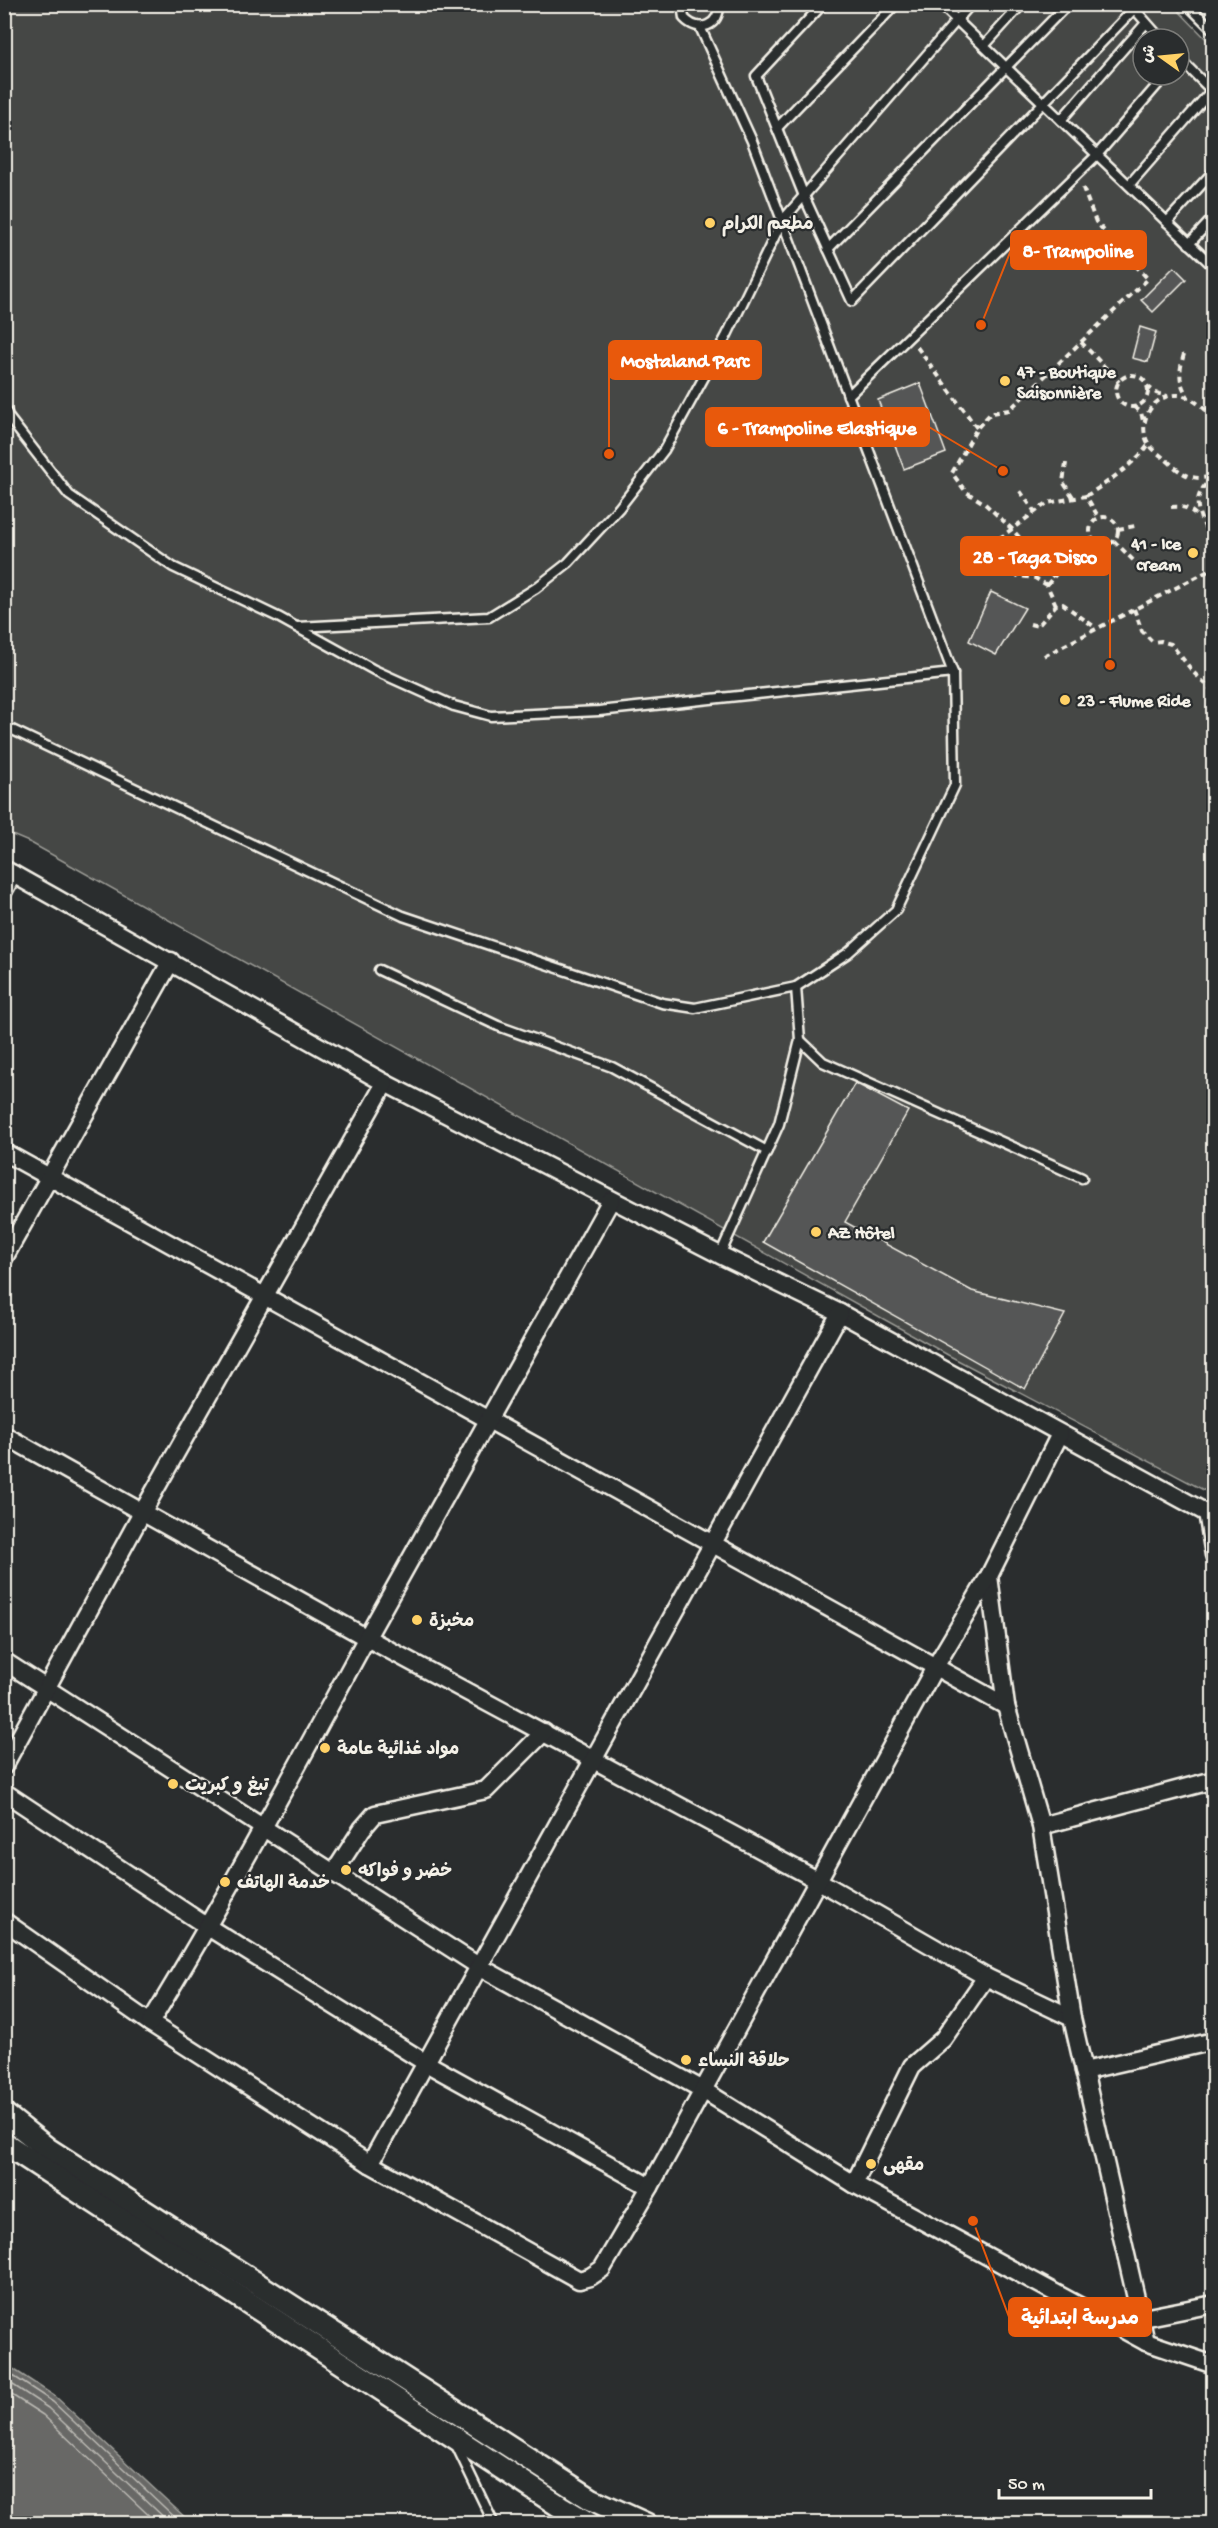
<svg xmlns="http://www.w3.org/2000/svg" width="1218" height="2528" viewBox="0 0 1218 2528" font-family="'Gochi Hand','Playpen Sans Arabic',sans-serif">
<style>
.green{fill:#444645;stroke:#9c9c96;stroke-width:1.5;fill-rule:evenodd}
.water{fill:#676866;stroke:#9f9f9a;stroke-width:1.5}
.lines{fill:none;stroke-linecap:round;stroke-linejoin:round}
.shore{stroke:#bcbab4;stroke-width:1.5}
.building{fill:#555756;stroke:#f4f1e8;stroke-width:1.5}
.service-casing{stroke:#f4f1e8;stroke-width:13}
.minor-casing{stroke:#f4f1e8;stroke-width:21}
.tertiary-casing{stroke:#f4f1e8;stroke-width:26}
.path{stroke:#f4f1e8;stroke-width:4;stroke-dasharray:6 4.5;stroke-linecap:butt}
.service{stroke:#2a2d2e;stroke-width:8}
.minor{stroke:#2a2d2e;stroke-width:16}
.tertiary{stroke:#2a2d2e;stroke-width:21}
.poi-dot{fill:#ffd166;stroke:#2a2d2e;stroke-width:2}
.labels{text-anchor:middle;stroke-width:4.5;stroke-linejoin:round;paint-order:stroke}
.poi-label{font-size:18px;font-weight:bold;fill:#f4f1e8;stroke:#2a2d2e;text-anchor:start}
.leader{fill:none;stroke:#e8590c;stroke-width:2}
.callout-dot{fill:#e8590c;stroke:#2a2d2e;stroke-width:2}
.callout{fill:#e8590c;stroke:#e8590c;stroke-width:2}
.callout-label{font-size:20px;text-anchor:middle;font-weight:bold;fill:#fff}
</style>
<rect width="100%" height="100%" fill="#2a2d2e"/>
<filter id="ink" filterUnits="userSpaceOnUse"><feTurbulence type="fractalNoise" baseFrequency=".0167" numOctaves="2"/><feDisplacementMap in="SourceGraphic" scale="12" xChannelSelector="R" yChannelSelector="G"/><feConvolveMatrix kernelMatrix="1 2 1 2 8 2 1 2 1" color-interpolation-filters="sRGB"/></filter>
<g filter="url(#ink)">
<path class="green" d="M1172,4L1213,46V1495L948,1355L31,843L5,832L4,5ZM1143,39H1179V75H1143Z"/>
<path class="water" d="M4,2363L56,2397L191,2523H5Z"/>
<g class="lines">
<g class="shore">
<path d="M4,2370L53,2402L182,2524"/>
<path d="M4,2379L48,2408L171,2524"/>
<path d="M4,2390L43,2415L158,2524"/>
</g>
</g>
<g class="building">
<path d="M1174,267L1186,279L1153,312L1141,300Z"/>
<path d="M1140,327L1156,332L1148,362L1132,358Z"/>
<path d="M920,383L946,453L904,469L878,400Z"/>
<path d="M991,592L1025,608L996,655L969,641Z"/>
<path d="M855,1083L908,1111L845,1222L972,1291L1065,1314L1025,1389L763,1242Z"/>
</g>
<g class="lines">
<defs>
<g id="service">
<path d="M682,4L684,18C699,34 720,26 719,4"/>
<path d="M823,4L756,76L804,196L852,301L1134,9"/>
<path d="M940,4L1214,267"/>
<path d="M1130,4L1161,39"/>
<path d="M1187,4L1214,31"/>
<path d="M984,46L1022,4"/>
<path d="M1179,58L1214,93"/>
<path d="M1061,120L1146,23"/>
<path d="M777,128L896,4"/>
<path d="M1129,185L1211,91"/>
<path d="M1167,222L1214,171"/>
<path d="M1189,244L1214,217"/>
<path d="M828,249L1068,4"/>
<path d="M848,396L1097,155L1166,75"/>
<path d="M4,406L9,418L69,495L173,567L278,617L374,670L454,706L491,716L599,711L953,673"/>
<path d="M297,627L489,617L536,588L568,563L619,508L664,450L726,337L782,221L971,4"/>
<path d="M4,726L403,916L662,1003L695,1008L796,987L848,953L896,910L955,785L953,673L752,141L700,27"/>
<path d="M379,970L498,1026L612,1067L767,1151"/>
<path d="M800,1040L823,1062L1082,1178"/>
<path d="M720,1255L779,1124L800,1040L796,987"/>
<path d="M456,2445L494,2524"/>
</g>
<g id="minor">
<path d="M4,869L385,1083L720,1255L840,1313L1214,1517"/>
<path d="M4,890L13,874"/>
<path d="M4,1152L1006,1706"/>
<path d="M4,1258L171,961"/>
<path d="M4,1435L367,1638L819,1881L986,1977L1072,2018"/>
<path d="M1207,1512L1214,1555"/>
<path d="M989,1576L1006,1706L1041,1826L1072,2018L1146,2342"/>
<path d="M4,1661L480,1967L703,2090L854,2184L1146,2342L1214,2365"/>
<path d="M4,1766L142,1513L385,1083"/>
<path d="M4,1792L208,1927L426,2063L650,2187"/>
<path d="M1041,1826L1214,1780"/>
<path d="M333,1874L362,1829L375,1814L486,1790L544,1732"/>
<path d="M4,1921L150,2023L370,2164L579,2280L590,2277L602,2269L650,2187L935,1667L989,1576L1060,1434"/>
<path d="M150,2023C227,1897 296,1768 366,1639C447,1492 529,1346 611,1200"/>
<path d="M1084,2071L1214,2041"/>
<path d="M370,2164L840,1313"/>
<path d="M854,2184L912,2066L943,2039L986,1977"/>
<path d="M1143,2318L1214,2304"/>
</g>
<g id="tertiary">
<path d="M4,2114L48,2149L591,2499L646,2524"/>
<path d="M4,2143L561,2507L590,2524"/>
</g>
</defs>
<use href="#service" class="service-casing"/>
<use href="#minor" class="minor-casing"/>
<use href="#tertiary" class="tertiary-casing"/>
<g class="path">
<path d="M1081,342L1148,279L1096,222L1083,188"/>
<path d="M917,347L977,428"/>
<path d="M1184,354C1179,371 1178,382 1188,397"/>
<circle cx="1132" cy="391" r="16"/>
<path d="M1147,386L1156,393L1167,396"/>
<path d="M1134,407L1141,412L1143,421"/>
<path d="M1214,417C1203,408 1193,397 1179,395C1154,393 1136,421 1148,443C1153,451 1165,458 1172,465C1184,476 1197,482 1214,475"/>
<path d="M1066,463L1063,482L1073,497"/>
<path d="M1213,477C1187,499 1199,518 1214,542"/>
<path d="M1020,491L1035,512"/>
<path d="M1086,496C1104,485 1137,462 1149,444"/>
<path d="M1171,507C1184,506 1190,508 1199,518"/>
<circle cx="1104" cy="531" r="14"/>
<path d="M1118,529L1135,526"/>
<path d="M1114,541L1137,564"/>
<path d="M1054,577L1012,529L984,503L966,492L952,473L977,428L991,413L1009,410L1081,342L1119,382"/>
<path d="M1047,585L1065,563C1081,557 1092,562 1097,544"/>
<path d="M1056,605L1047,585L1035,578L1018,576L993,555V543L1047,503L1086,496L1099,518"/>
<path d="M1134,609L1142,631L1153,642L1161,641L1171,644L1194,673L1214,692"/>
<path d="M1030,624L1038,626L1056,605L1063,604L1096,628"/>
<path d="M1044,656L1214,568"/>
</g>
<use href="#service" class="service"/>
<use href="#minor" class="minor"/>
<use href="#tertiary" class="tertiary"/>
</g>
</g>
<g class="poi-dot">
<circle cx="710" cy="223" r="6"/>
<circle cx="1005" cy="381" r="6"/>
<circle cx="1193" cy="553" r="6"/>
<circle cx="1065" cy="700" r="6"/>
<circle cx="816" cy="1232" r="6"/>
<circle cx="417" cy="1620" r="6"/>
<circle cx="325" cy="1748" r="6"/>
<circle cx="173" cy="1784" r="6"/>
<circle cx="346" cy="1870" r="6"/>
<circle cx="225" cy="1882" r="6"/>
<circle cx="686" cy="2060" r="6"/>
<circle cx="871" cy="2164" r="6"/>
</g>
<g class="labels">
<g class="poi-label">
<text x="722" y="229">مطعم الكرام</text>
<text x="1017" y="377">47 - Boutique<tspan x="1017" dy="21">Saisonnière</tspan></text>
<text x="1181" y="549" text-anchor="end">41 - Ice<tspan x="1181" dy="21">cream</tspan></text>
<text x="1077" y="706">23 - Flume Ride</text>
<text x="828" y="1238">AZ Hôtel</text>
<text x="429" y="1626">مخبزة</text>
<text x="337" y="1754">مواد غذائية عامة</text>
<text x="185" y="1790">تبغ و كبريت</text>
<text x="358" y="1876">خضر و فواكه</text>
<text x="237" y="1888">خدمة الهاتف</text>
<text x="698" y="2066">حلاقة النساء</text>
<text x="883" y="2170">مقهى</text>
</g>
</g>
<path class="leader" d="M981 325L1011 250M609 454L609 360M1003 471L929 427M1110 665L1110 556M973 2221L1009 2317"/>
<g class="callout-dot">
<circle cx="981" cy="325" r="6"/>
<circle cx="609" cy="454" r="6"/>
<circle cx="1003" cy="471" r="6"/>
<circle cx="1110" cy="665" r="6"/>
<circle cx="973" cy="2221" r="6"/>
</g>
<g class="callout">
<rect x="1011" y="231" width="135" height="38" rx="6"/>
<rect x="609" y="341" width="152" height="38" rx="6"/>
<rect x="706" y="408" width="223" height="38" rx="6"/>
<rect x="961" y="537" width="149" height="38" rx="6"/>
<rect x="1009" y="2298" width="142" height="38" rx="6"/>
</g>
<g class="callout-label">
<text x="1078" y="257">8- Trampoline</text>
<text x="685" y="367">Mostaland Parc</text>
<text x="817" y="434">6 - Trampoline Elastique</text>
<text x="1035" y="563">28 - Taga Disco</text>
<text x="1080" y="2324">مدرسة ابتدائية</text>
</g>
<rect width="1218" height="2528" fill="none" stroke="#2a2d2e" stroke-width="24"/>
<rect x="12" y="12" width="1194" height="2504" fill="none" stroke="#f4f1e8" stroke-width="2" filter="url(#ink)"/>
<g transform="translate(1161 57) rotate(285)"><circle r="28" fill="#2a2d2e" stroke="#7b7b78" stroke-width="1.5"/>
<path d="M0-4.5L10 22L0 15L-10 22Z" fill="#ffd166"/>
<text y="-9" font-size="16" font-weight="bold" text-anchor="middle" fill="#f4f1e8">ش</text>
</g>
<path d="M999 2489v9h152v-9" fill="none" stroke="#f4f1e8" stroke-width="3"/>
<text x="1008" y="2489" font-size="18" fill="#f4f1e8" stroke="#2a2d2e" stroke-width="4.5" paint-order="stroke">50 m</text>
</svg>
